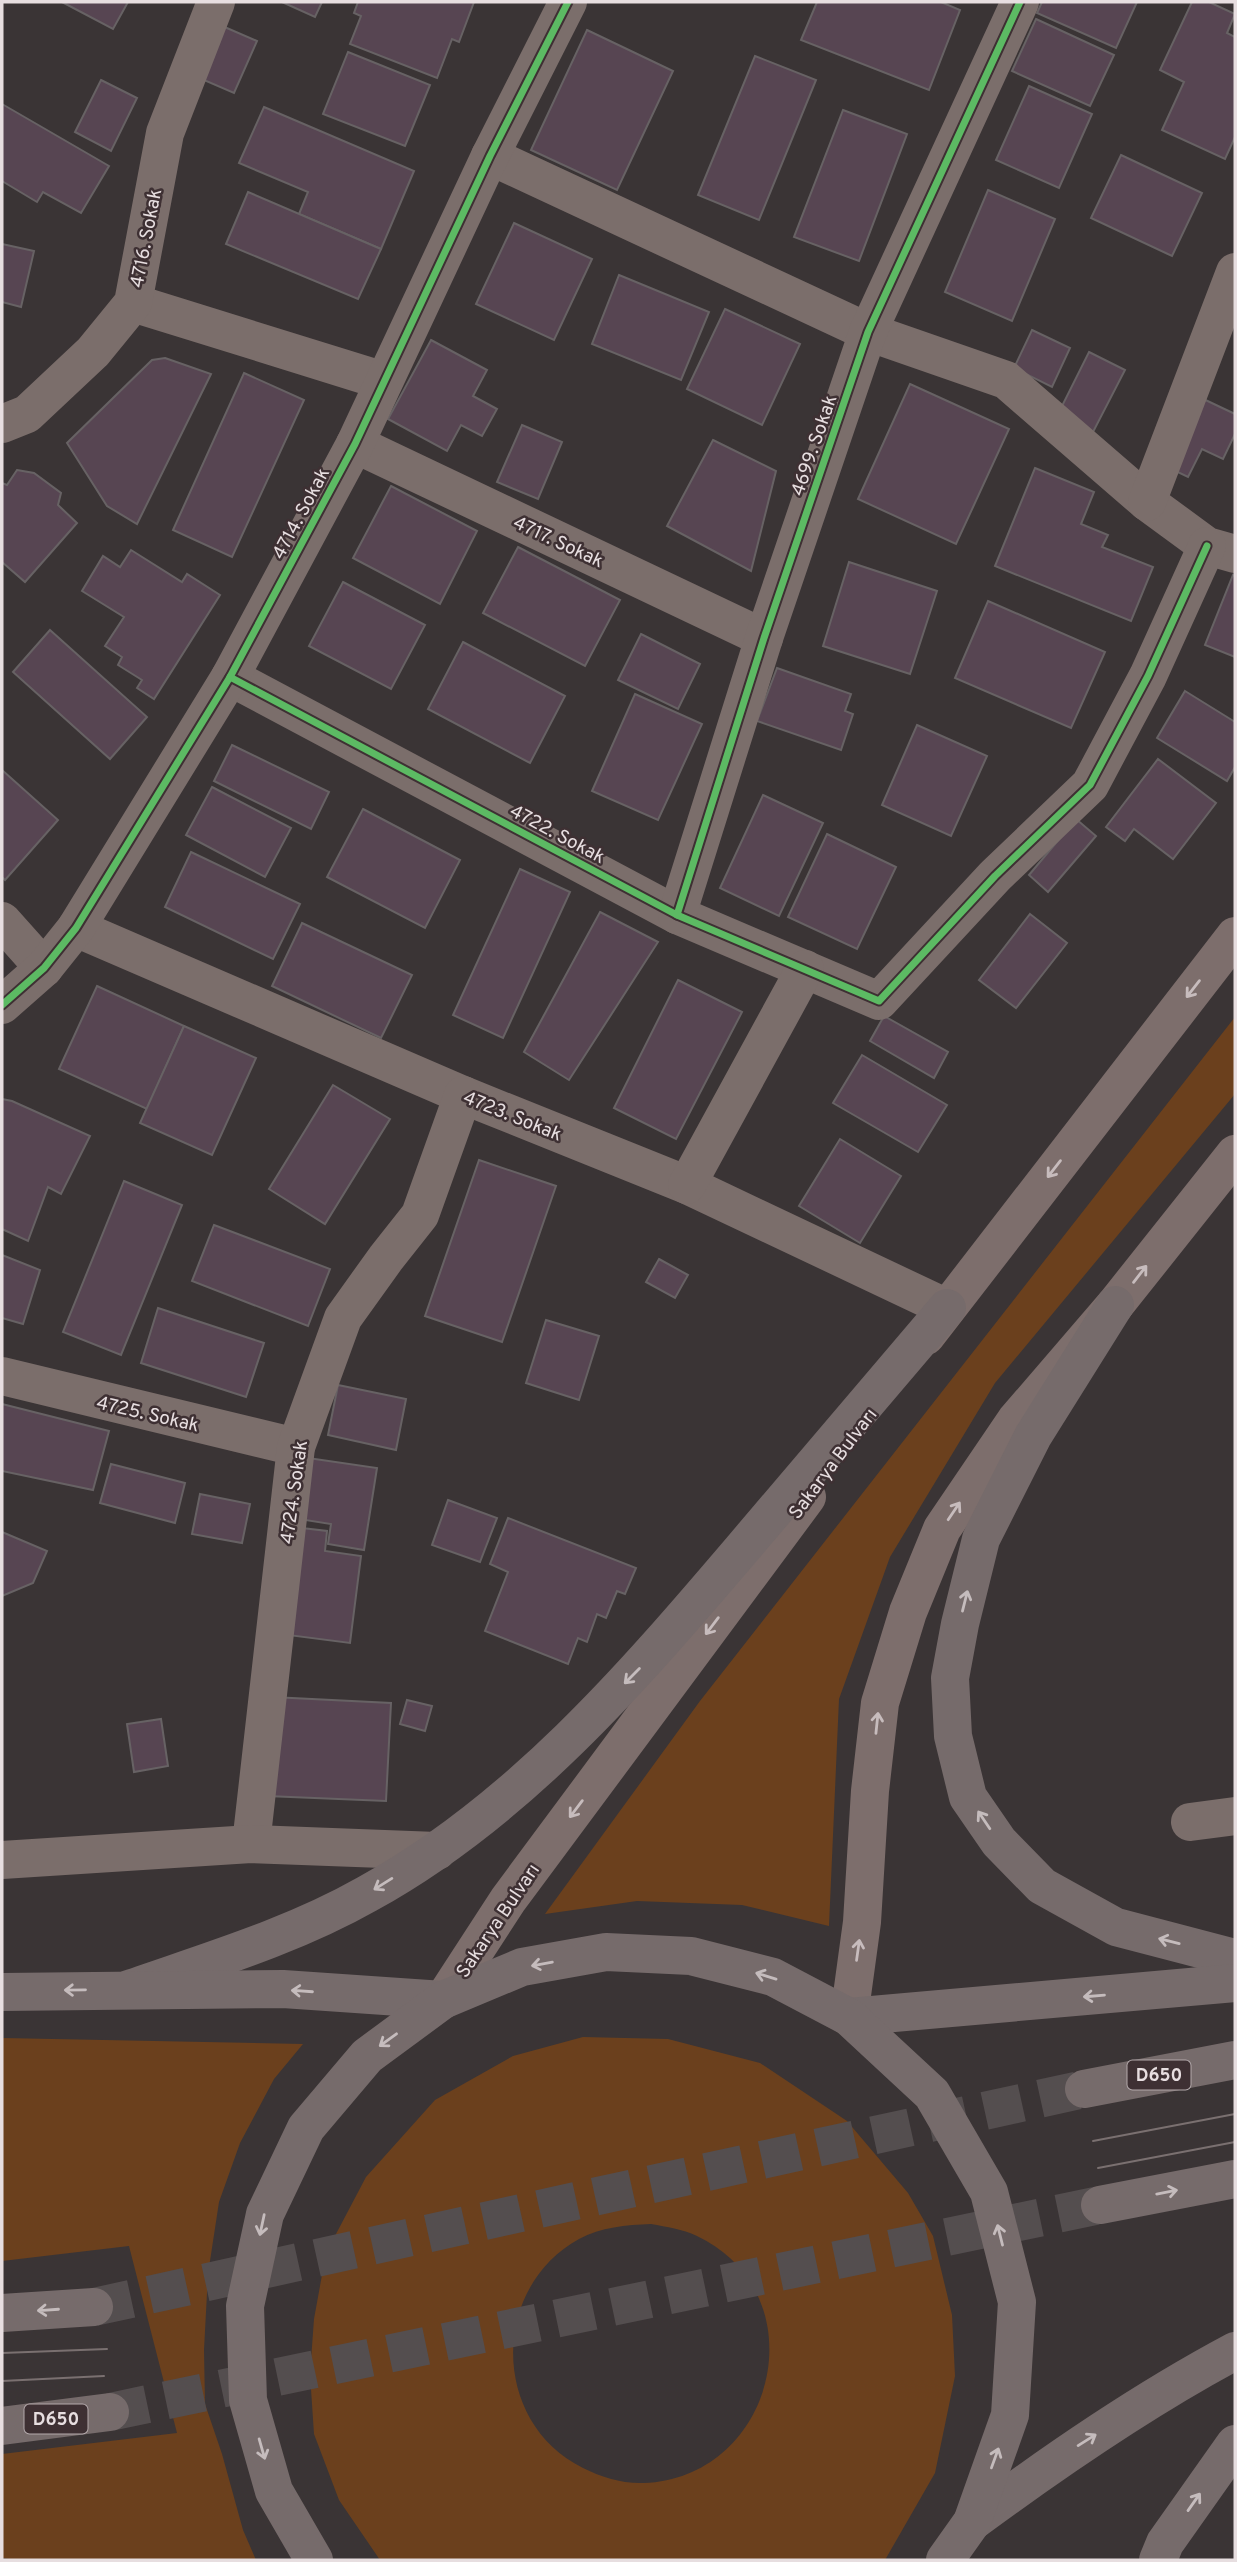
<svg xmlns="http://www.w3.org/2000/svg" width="1237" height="2562" viewBox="0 0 1237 2562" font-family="Overpass,sans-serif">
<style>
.green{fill:#6b401d;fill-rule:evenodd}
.building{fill:#574552;stroke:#676264;stroke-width:2}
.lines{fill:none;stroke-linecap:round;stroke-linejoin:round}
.highway-tunnel{stroke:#544e4f;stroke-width:38;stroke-dasharray:38 19;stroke-linecap:butt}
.minor{stroke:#7b6e6b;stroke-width:38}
.major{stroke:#7d6e6c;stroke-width:38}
.highway{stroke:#766b6b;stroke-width:38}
.tram{stroke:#7a7070;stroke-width:2}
.cycleway-casing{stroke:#3e3033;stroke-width:11}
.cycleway{stroke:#5cba63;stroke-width:7}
.oneway{stroke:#c7bcbd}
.oneway2{stroke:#c5bcbd}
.labels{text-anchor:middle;stroke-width:5;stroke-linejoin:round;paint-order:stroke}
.shield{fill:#3e3033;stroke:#b4aaac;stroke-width:2}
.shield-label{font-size:18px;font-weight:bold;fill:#e7dee0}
.street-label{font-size:19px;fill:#e7dee0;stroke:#3e3033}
</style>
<rect width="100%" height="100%" fill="#3a3435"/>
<g class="green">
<path d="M1235,1017V1094L995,1383L890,1557L839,1699L829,1926L742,1905L637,1901L545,1914L700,1701Z"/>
<path d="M583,2037L668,2039L760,2063L847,2121L908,2193L933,2236L952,2315L955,2376L935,2473L885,2560H380L339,2500L314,2434L310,2374L314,2319L326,2253L366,2177L435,2100L513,2056ZM651,2224C667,2227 682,2229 697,2236C819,2294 777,2477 644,2483C623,2484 601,2477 583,2468C491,2423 490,2288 579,2239C601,2227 626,2225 651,2224Z"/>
<path d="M2,2038L303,2044L274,2079L240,2143L219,2202L208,2274L204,2350L205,2404L222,2454L243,2530L256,2560H17L2,2558V2454L177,2433L129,2246L2,2261Z"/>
</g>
<g class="building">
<path d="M62,2H128L113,29Z"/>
<path d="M282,2H322L315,17Z"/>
<path d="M358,2H474L459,42L452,39L437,78L350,44L361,16L354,13Z"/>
<path d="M817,2H941L960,10L929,90L801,40Z"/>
<path d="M1042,2H1137L1116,48L1037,13Z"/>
<path d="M1192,2H1209L1235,14L1227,33L1235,37V137L1225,159L1162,130L1184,82L1160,70Z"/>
<path d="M1036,19L1114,55L1090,106L1012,71Z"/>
<path d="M213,22L257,41L234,93L190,74Z"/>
<path d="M587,30L673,71L617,190L531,150Z"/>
<path d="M348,52L430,85L405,146L323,114Z"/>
<path d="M755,56L816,80L759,220L698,195Z"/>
<path d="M101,80L137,98L111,151L75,132Z"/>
<path d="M1029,86L1092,114L1059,188L996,160Z"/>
<path d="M2,104L109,166L81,213L43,192L37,202L2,181Z"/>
<path d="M264,107L414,171L381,249L299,214L308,192L239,163Z"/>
<path d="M843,110L907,134L859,261L794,237Z"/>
<path d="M1121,155L1202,193L1172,256L1091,218Z"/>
<path d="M988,190L1055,219L1012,321L945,292Z"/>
<path d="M248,192L381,249L358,299L226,244Z"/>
<path d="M514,223L592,259L554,340L476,304Z"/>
<path d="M2,244L34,251L21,307L2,302Z"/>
<path d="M619,275L709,312L681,380L592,344Z"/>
<path d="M725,309L800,344L762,425L687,389Z"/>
<path d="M1032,330L1070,348L1052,387L1014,368Z"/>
<path d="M431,340L487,370L473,396L497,409L482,436L461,425L447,451L388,419Z"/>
<path d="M1089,352L1125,370L1092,434L1057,416Z"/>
<path d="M165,358L211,374L137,524L107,506L67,443L152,360Z"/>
<path d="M244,373L304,400L232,557L173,530Z"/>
<path d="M910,384L1009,429L956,544L858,499Z"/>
<path d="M1197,396L1235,414V434L1223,459L1202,449L1188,477L1163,465Z"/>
<path d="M522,425L562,442L538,499L497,482Z"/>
<path d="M713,440L776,471L751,571L667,526Z"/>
<path d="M1035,468L1094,492L1081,524L1108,535L1102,547L1153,567L1131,621L995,566Z"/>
<path d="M17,470L34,473L61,493L58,505L77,523L25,582L2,562V483L7,485Z"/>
<path d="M391,486L477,531L440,604L353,558Z"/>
<path d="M518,547L620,600L585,666L483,613Z"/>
<path d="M131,550L182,582L187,574L220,595L154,699L137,688L142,680L118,665L122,657L105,646L124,617L82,591L103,556L120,567Z"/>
<path d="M849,562L937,591L910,674L823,646Z"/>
<path d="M1233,575L1235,576V657L1205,645Z"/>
<path d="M343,582L425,625L391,689L309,646Z"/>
<path d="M988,601L1105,652L1071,728L955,678Z"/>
<path d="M50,630L147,717L110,759L13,672Z"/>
<path d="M641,634L700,664L678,709L618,680Z"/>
<path d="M463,642L565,696L530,763L428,709Z"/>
<path d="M777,668L851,694L845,711L853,714L841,750L757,721Z"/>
<path d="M1185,691L1235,722V767L1227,781L1157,738Z"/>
<path d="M635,694L702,724L658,820L592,791Z"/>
<path d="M917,725L987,756L951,836L882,805Z"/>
<path d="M232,745L329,792L311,829L214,781Z"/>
<path d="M1158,759L1216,803L1173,859L1134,829L1125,841L1106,827Z"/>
<path d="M2,770L58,820L5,880L2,877Z"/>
<path d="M212,787L291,828L265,877L186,835Z"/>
<path d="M763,795L823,823L779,916L720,888Z"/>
<path d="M363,809L460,860L425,928L327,877Z"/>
<path d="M1076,819L1096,836L1048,892L1029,875Z"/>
<path d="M827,834L896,867L857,949L788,917Z"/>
<path d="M191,852L300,904L273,959L165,907Z"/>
<path d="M520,869L570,892L503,1038L453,1015Z"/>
<path d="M600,912L658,942L569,1080L524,1052Z"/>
<path d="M1030,914L1067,943L1016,1008L979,980Z"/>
<path d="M302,923L412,975L381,1038L272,986Z"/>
<path d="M678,980L742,1012L676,1139L614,1108Z"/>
<path d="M97,986L184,1026L147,1109L59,1069Z"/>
<path d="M884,1016L948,1052L934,1078L870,1041Z"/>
<path d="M184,1026L256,1058L212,1155L140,1123Z"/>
<path d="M862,1055L947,1105L918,1152L833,1103Z"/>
<path d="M333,1085L390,1119L325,1224L269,1189Z"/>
<path d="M2,1099L12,1101L90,1136L61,1194L48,1187L28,1241L2,1229Z"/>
<path d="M840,1139L901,1176L860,1243L799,1206Z"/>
<path d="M479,1160L556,1186L502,1342L425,1316Z"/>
<path d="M124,1181L182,1205L121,1355L63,1332Z"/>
<path d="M214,1225L330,1269L308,1326L192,1281Z"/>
<path d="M2,1255L40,1270L23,1324L2,1318Z"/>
<path d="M659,1259L688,1275L675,1298L646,1282Z"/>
<path d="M158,1308L264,1343L246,1397L141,1363Z"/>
<path d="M546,1320L599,1336L579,1400L526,1383Z"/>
<path d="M338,1385L406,1399L396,1450L328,1435Z"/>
<path d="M2,1404L109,1431L93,1490L2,1471Z"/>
<path d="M308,1458L377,1468L364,1550L328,1544L331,1524L299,1519Z"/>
<path d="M111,1464L185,1483L175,1523L100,1503Z"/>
<path d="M200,1494L250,1504L242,1543L192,1534Z"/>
<path d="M448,1500L497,1518L480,1562L432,1545Z"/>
<path d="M508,1518L636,1568L625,1594L617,1591L606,1618L597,1614L587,1642L578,1638L568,1664L485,1631L508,1572L490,1564Z"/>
<path d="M302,1528L327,1531L325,1551L361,1556L350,1643L288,1635Z"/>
<path d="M2,1532L47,1551L33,1583L2,1596Z"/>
<path d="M272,1697L391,1703L386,1801L267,1796Z"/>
<path d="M407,1700L432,1706L425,1731L400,1724Z"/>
<path d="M161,1719L168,1766L134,1772L127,1724Z"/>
</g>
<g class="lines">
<g class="highway-tunnel">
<path d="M94,2307L1084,2089"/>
<path d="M110,2412L1100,2205"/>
</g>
<g class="minor">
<path d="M490,156L868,332L1006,380L1147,502L1207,546L1235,554"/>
<path d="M133,303L384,381"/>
<path d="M2,424L27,414L93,352L133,303L165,133L216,2"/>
<path d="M355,444L764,638"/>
<path d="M1147,502L1235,272"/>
<path d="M230,677L677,915L879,1001L995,876L1090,785L1148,676L1207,546"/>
<path d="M677,915L764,638L868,332L1020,2"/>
<path d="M2,921L44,968"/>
<path d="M76,928L463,1095L687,1185L947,1308"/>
<path d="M2,1005L44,968L76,928L230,677L355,444L490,156L568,2"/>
<path d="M687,1185L805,969"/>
<path d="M2,1376L296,1447"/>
<path d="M1190,1822L1235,1816"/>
<path d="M251,1844L296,1447L343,1318L386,1258L420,1215L463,1095"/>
<path d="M2,1860L251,1844L437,1851"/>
</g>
<g class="major">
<path d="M926,1336L1235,936"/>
<path d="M443,2000L508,1900L807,1497"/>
<path d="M849,2017L862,1922L870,1791L880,1703L908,1612L942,1529L1016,1420L1115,1305L1235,1154"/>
</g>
<g class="highway">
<path d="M1115,1305L1033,1436L981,1539L960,1624L950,1678L953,1736L968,1797L999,1842L1042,1886L1116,1927L1235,1958"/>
<path d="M129,1989C209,1961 293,1936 367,1894C518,1811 632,1678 742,1549C810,1469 879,1388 947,1308"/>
<path d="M2,1992L283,1989L443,2000"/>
<path d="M849,2017L1235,1983"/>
<path d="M1084,2089L1235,2060"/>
<path d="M1100,2205L1235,2179"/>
<path d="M2,2313L94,2307"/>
<path d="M2,2426L110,2412"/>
<path d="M972,2522C1056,2460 1143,2400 1235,2351"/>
<path d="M314,2560L274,2491L248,2400L245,2306L265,2214L306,2128L367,2056L443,2000L522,1967L606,1952L691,1956L773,1977L849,2017L932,2094L989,2192L1017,2302L1010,2415L972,2522L945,2560"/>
<path d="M1158,2560L1165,2543L1235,2444"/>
</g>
<g class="tram">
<path d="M1093,2141L1235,2114"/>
<path d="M1098,2168L1235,2142"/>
<path d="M2,2353L107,2349"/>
<path d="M2,2381L104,2376"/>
</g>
<defs>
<g id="cycleway">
<path d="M230,677L677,915L879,1001L995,876L1090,785L1148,676L1207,546"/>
<path d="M677,915L764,638L868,332L1020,2"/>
<path d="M2,1005L44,968L76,928L230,677L355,444L490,156L568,2"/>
</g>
</defs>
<use href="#cycleway" class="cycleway-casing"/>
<use href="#cycleway" class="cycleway"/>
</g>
<defs><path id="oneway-shaft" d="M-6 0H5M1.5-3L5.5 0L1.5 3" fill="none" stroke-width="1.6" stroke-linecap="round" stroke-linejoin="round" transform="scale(1.75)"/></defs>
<g class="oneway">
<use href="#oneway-shaft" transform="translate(1193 989) rotate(128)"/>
<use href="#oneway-shaft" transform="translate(1054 1169) rotate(128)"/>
<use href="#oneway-shaft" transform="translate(1140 1274) rotate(-52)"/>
<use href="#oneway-shaft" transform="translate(954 1511) rotate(-56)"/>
<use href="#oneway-shaft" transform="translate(712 1626) rotate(127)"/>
<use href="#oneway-shaft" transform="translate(877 1723) rotate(-84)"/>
<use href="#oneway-shaft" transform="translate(576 1809) rotate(127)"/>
<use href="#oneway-shaft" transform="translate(858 1950) rotate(-82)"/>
</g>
<g class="oneway2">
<use href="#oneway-shaft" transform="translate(965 1601) rotate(-76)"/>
<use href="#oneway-shaft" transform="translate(632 1676) rotate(135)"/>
<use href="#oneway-shaft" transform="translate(984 1820) rotate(-124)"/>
<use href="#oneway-shaft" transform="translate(383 1884) rotate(148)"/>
<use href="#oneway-shaft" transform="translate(1169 1941) rotate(-166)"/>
<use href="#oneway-shaft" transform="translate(542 1964) rotate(170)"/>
<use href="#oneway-shaft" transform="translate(766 1976) rotate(-163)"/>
<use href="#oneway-shaft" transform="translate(75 1990) rotate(179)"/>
<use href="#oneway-shaft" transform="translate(302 1991) rotate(-176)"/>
<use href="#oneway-shaft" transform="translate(1094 1996) rotate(175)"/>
<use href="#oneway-shaft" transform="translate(388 2040) rotate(144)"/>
<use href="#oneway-shaft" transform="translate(1167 2192) rotate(-11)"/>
<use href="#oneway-shaft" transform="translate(262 2225) rotate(102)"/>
<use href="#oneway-shaft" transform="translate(1000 2235) rotate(-104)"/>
<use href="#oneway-shaft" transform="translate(48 2310) rotate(176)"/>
<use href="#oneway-shaft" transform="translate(1087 2440) rotate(-32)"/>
<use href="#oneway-shaft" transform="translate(262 2449) rotate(74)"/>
<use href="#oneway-shaft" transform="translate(995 2458) rotate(-70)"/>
<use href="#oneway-shaft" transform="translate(1194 2502) rotate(-55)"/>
</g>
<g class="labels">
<g class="shield">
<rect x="1127.5" y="2060.5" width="63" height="29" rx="5"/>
<rect x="24.5" y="2404.5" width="63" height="29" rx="5"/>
</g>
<g class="shield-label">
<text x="1159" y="2081">D650</text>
<text x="56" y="2425">D650</text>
</g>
<g class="street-label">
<text transform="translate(145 238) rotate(-79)" y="7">4716. Sokak</text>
<text transform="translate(813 445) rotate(-71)" y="7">4699. Sokak</text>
<text transform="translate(300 513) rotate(-62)" y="7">4714. Sokak</text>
<text transform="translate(559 541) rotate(25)" y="7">4717. Sokak</text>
<text transform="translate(558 833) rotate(28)" y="7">4722. Sokak</text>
<text transform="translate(513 1115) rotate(22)" y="7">4723. Sokak</text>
<text transform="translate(148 1413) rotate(13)" y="7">4725. Sokak</text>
<text transform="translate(832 1463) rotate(-53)" y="7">Sakarya Bulvarı</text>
<text transform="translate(293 1492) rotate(-82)" y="7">4724. Sokak</text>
<text transform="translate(497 1920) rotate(-56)" y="7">Sakarya Bulvarı</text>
</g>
</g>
<rect width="1237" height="2562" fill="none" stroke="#e7dee0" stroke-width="7"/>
</svg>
